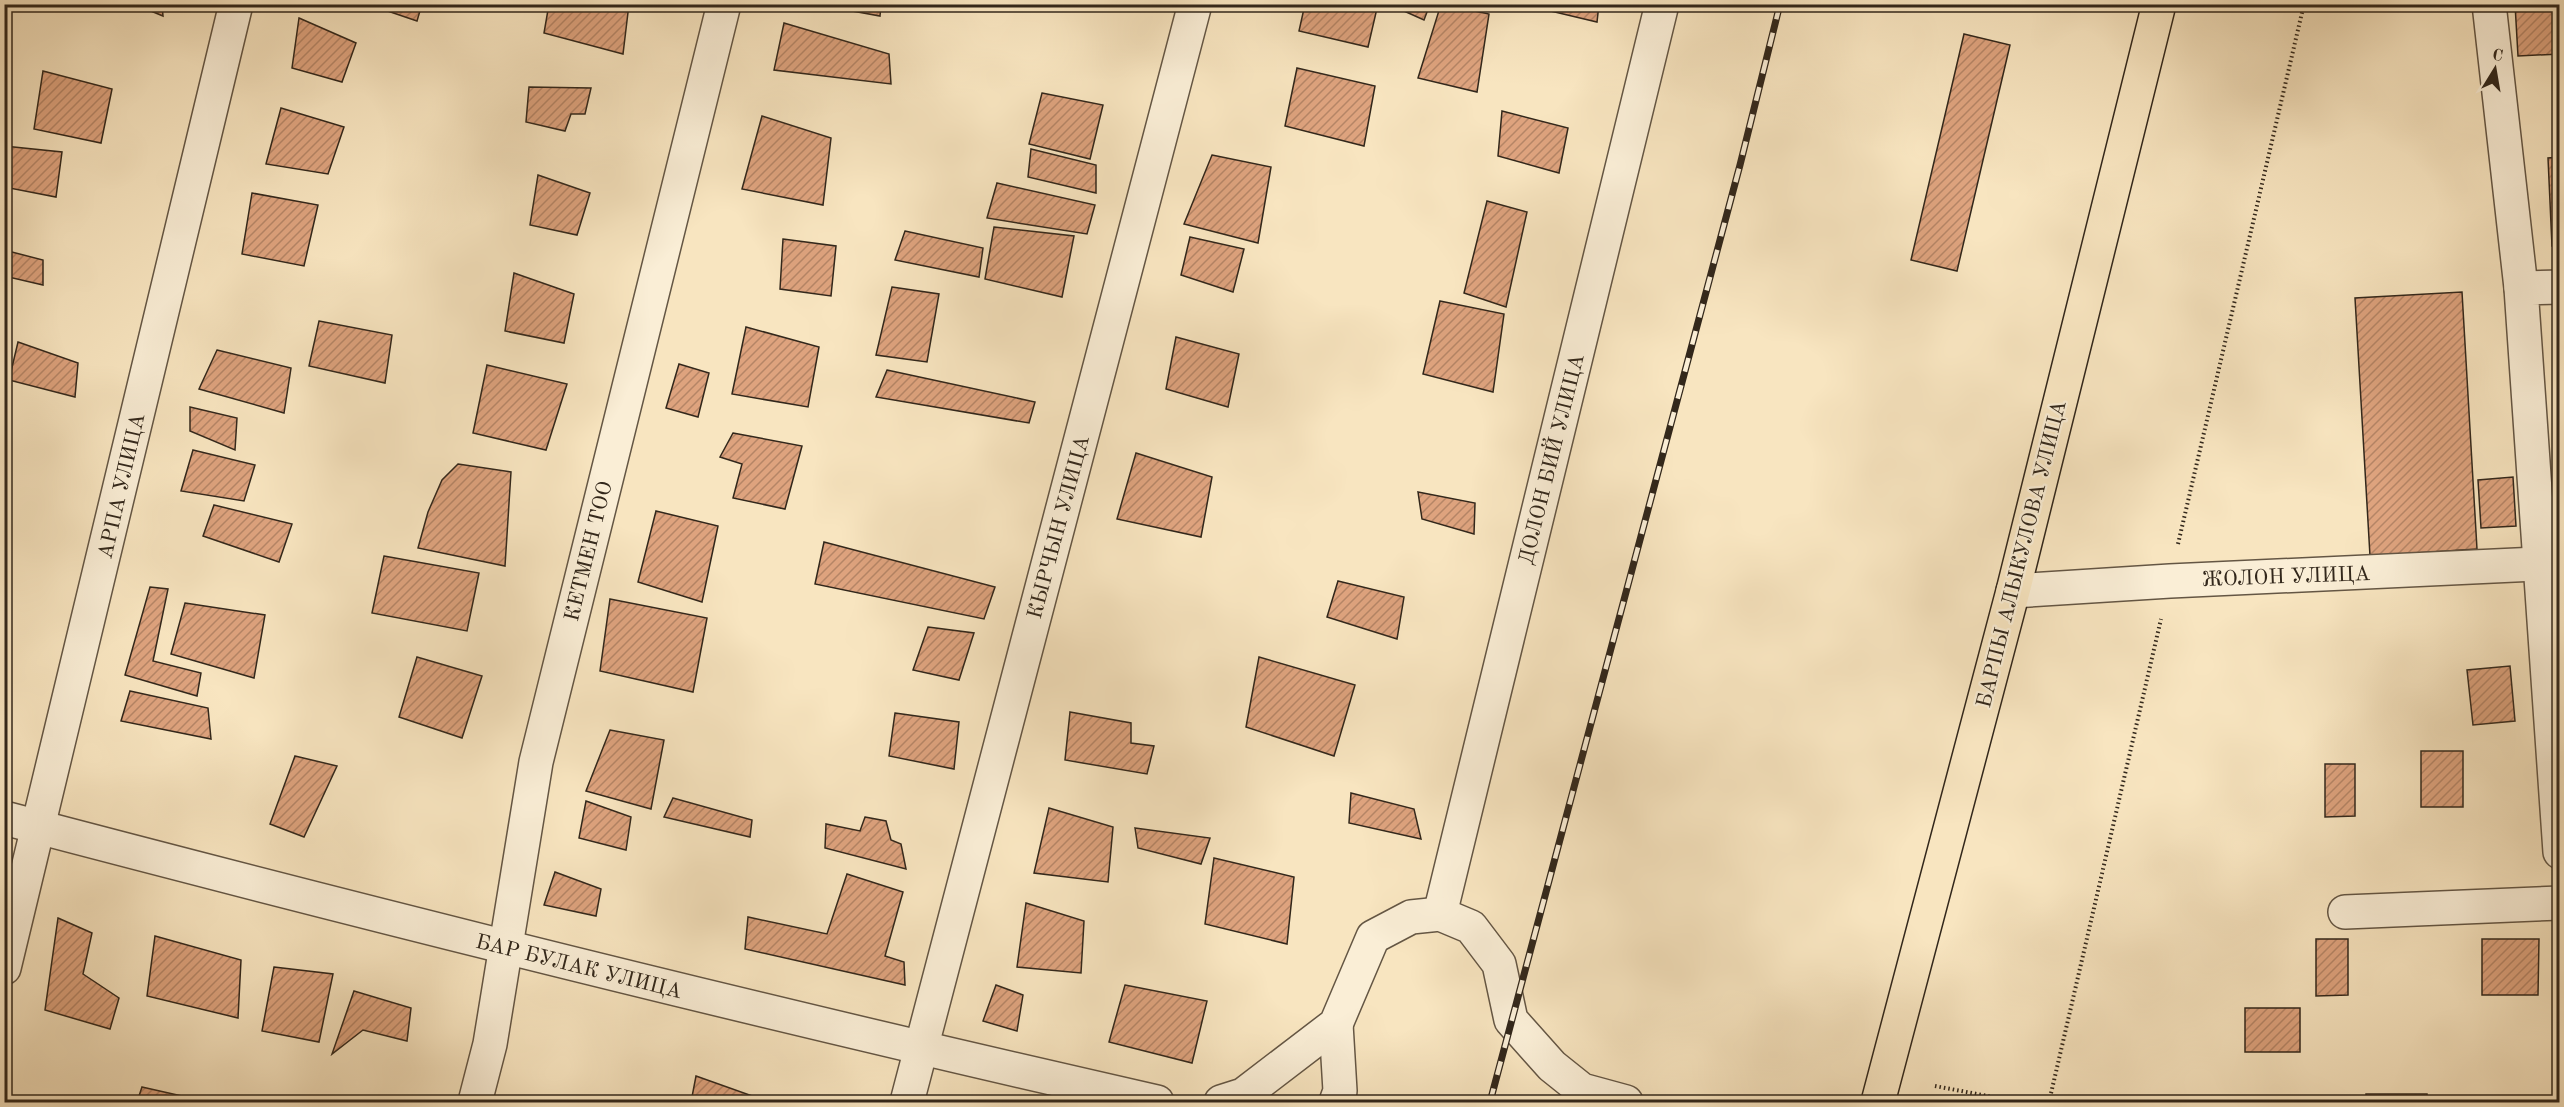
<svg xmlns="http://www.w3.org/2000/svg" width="2564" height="1107" viewBox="0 0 2564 1107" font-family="'Old Standard TT',serif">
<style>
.building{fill:url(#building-hatch);stroke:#32271b;stroke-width:1.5}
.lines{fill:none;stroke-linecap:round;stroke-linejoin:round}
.minor-casing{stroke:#645644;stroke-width:36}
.tertiary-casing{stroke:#645644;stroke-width:36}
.primary-casing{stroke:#32271b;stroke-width:36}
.path{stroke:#32271b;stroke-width:4;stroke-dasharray:1.5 3;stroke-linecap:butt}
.minor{stroke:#faeed6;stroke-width:33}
.tertiary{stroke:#faeed6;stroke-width:33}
.primary{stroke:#f8e5c0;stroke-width:33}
.rail-casing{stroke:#32271b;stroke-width:7}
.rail{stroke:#faeed6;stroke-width:4.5;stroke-dasharray:14;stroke-linecap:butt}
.labels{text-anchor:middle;stroke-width:4.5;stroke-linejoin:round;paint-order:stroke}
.street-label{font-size:21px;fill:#32271b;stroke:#faeed6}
</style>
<defs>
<pattern id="building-hatch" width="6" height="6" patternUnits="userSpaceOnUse" patternTransform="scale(1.5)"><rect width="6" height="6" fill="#dea37e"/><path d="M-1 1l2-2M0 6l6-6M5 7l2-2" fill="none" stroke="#b58566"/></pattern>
</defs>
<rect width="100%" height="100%" fill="#f8e5c0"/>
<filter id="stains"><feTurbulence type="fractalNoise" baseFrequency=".00333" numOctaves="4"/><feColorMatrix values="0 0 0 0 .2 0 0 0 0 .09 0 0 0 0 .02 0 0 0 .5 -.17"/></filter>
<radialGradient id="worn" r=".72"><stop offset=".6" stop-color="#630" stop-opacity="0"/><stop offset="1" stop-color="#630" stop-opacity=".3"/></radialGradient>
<g class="building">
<path d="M134,4H162L163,16Z"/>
<path d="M367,4H422L417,21Z"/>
<path d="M549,4H629L623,54L544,33Z"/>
<path d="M814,4H881L880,16Z"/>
<path d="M1305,4H1378L1368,47L1299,31Z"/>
<path d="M1406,4H1430L1424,20L1404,11Z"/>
<path d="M1441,4L1489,14L1477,92L1418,78Z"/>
<path d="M1543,4H1599L1597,22L1542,9Z"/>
<path d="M2515,4H2560V54L2518,56Z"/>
<path d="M299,18L356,43L342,82L292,68Z"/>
<path d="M784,23L889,54L891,84L774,70Z"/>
<path d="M1964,34L2010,45L1957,271L1911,260Z"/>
<path d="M1297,68L1375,86L1364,146L1285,126Z"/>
<path d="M43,71L112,89L101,143L34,129Z"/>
<path d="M529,87L591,88L585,114H571L565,131L526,122Z"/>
<path d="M1042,93L1103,105L1090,159L1029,144Z"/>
<path d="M281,108L344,127L328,174L266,164Z"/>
<path d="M1502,111L1568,128L1559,173L1498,156Z"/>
<path d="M762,116L831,138L823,205L742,189Z"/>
<path d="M4,146L62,152L56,197L4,187Z"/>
<path d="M1031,149L1096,165V193L1028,177Z"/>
<path d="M1212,155L1271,167L1258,243L1184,224Z"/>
<path d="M2560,157V246H2552L2548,158Z"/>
<path d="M538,175L590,193L577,235L530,225Z"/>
<path d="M997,183L1095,205L1087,234L987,218Z"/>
<path d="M252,193L318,205L304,266L242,254Z"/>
<path d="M1487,201L1527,212L1506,307L1464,293Z"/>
<path d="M994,227L1074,236L1062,297L985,279Z"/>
<path d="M905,231L983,248L979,277L895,260Z"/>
<path d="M1190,237L1244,249L1233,292L1181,275Z"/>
<path d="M783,239L836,246L831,296L780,289Z"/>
<path d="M4,250L43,260V285L4,276Z"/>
<path d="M514,273L574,294L564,343L505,331Z"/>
<path d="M892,287L939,294L927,362L876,355Z"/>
<path d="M2462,292L2477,549L2370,556L2355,298Z"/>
<path d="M1440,301L1504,314L1493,392L1423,374Z"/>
<path d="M319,321L392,335L385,383L309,366Z"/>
<path d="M746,327L819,347L808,407L732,394Z"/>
<path d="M1176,337L1239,354L1228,407L1166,389Z"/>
<path d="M18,342L78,363L75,397L9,380Z"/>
<path d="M217,350L291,368L284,413L199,389Z"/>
<path d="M679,364L709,373L698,417L666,408Z"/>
<path d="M487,365L567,384L546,450L473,433Z"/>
<path d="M887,370L1035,402L1029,423L876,397Z"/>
<path d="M190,407L237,418L235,450L190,431Z"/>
<path d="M733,433L802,446L785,509L733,498L742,464L720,457Z"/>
<path d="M193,450L255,465L244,501L181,491Z"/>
<path d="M1136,453L1212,477L1201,537L1117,519Z"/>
<path d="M458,464L511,472L505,566L418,548L428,512L442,480Z"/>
<path d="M2513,477L2516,526L2481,528L2478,480Z"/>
<path d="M1418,492L1475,503L1474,534L1422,519Z"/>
<path d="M214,505L292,524L279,562L203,536Z"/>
<path d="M656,511L718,526L702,602L638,582Z"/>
<path d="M824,542L995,587L984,619L815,584Z"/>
<path d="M384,556L479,573L467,631L372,613Z"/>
<path d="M1338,581L1404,597L1397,639L1327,617Z"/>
<path d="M150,587L168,589L153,661L201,673L197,696L125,675Z"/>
<path d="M610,599L707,618L693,692L600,671Z"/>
<path d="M185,603L265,615L254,678L171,654Z"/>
<path d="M928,627L974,633L959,680L913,670Z"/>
<path d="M417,657L482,676L462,738L399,717Z"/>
<path d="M1259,657L1355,685L1334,756L1246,727Z"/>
<path d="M2510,666L2515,721L2473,725L2467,670Z"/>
<path d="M130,691L208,708L211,739L121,721Z"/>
<path d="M1070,712L1131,723V743L1154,746L1147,774L1065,760Z"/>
<path d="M895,713L959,722L954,769L889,756Z"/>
<path d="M610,730L664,740L651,809L586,791Z"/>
<rect x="2421" y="751" width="42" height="56"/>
<path d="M295,756L337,766L304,837L270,824Z"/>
<path d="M2325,764H2355V816L2325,817Z"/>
<path d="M1351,793L1414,809L1421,839L1349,823Z"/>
<path d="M673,798L752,820L750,837L664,817Z"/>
<path d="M586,801L631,817L626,850L579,838Z"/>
<path d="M1049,808L1113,827L1108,882L1034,873Z"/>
<path d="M865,817L886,821L891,840L901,844L906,869L825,848L826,824L860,831Z"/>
<path d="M1135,828L1210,838L1201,864L1138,848Z"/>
<path d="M1214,858L1294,877L1287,944L1205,924Z"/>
<path d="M555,872L601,889L596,916L544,905Z"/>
<path d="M847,874L903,892L885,956L904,962L905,985L745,949L748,917L827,934Z"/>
<path d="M1026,903L1084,921L1081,973L1017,967Z"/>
<path d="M58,918L92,933L83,974L119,998L110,1029L45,1010Z"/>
<path d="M155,936L241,960L238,1018L147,996Z"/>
<path d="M2316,939H2348V995L2316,996Z"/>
<path d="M2482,939H2539L2538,995H2482Z"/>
<path d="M274,967L333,974L319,1042L262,1031Z"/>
<path d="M996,985L1023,995L1017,1031L983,1021Z"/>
<path d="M1125,985L1207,1001L1192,1063L1109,1042Z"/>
<path d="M354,991L411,1008L407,1041L363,1030L332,1054Z"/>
<rect x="2245" y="1008" width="55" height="44"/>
<path d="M696,1076L758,1098V1102H691Z"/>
<path d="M142,1087L204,1101L137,1102Z"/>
<rect x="2366" y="1094" width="61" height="8"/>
</g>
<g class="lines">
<defs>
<g id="minor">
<path d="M2489,4L2521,288"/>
<path d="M2560,287L2521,288L2560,852"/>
<path d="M2013,591L2170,581L2560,563"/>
<path d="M2345,912L2560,903"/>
<path d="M4,968L236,4"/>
<path d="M1336,1024L1340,1091L1336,1102"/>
<path d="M475,1102L490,1044L536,762L724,4"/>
<path d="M907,1102L1195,4"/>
</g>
<g id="tertiary">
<path d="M4,818C387,919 771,1015 1157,1102"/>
<path d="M1440,914L1662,4"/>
<path d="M1221,1102L1243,1095L1336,1024L1373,937L1411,917L1440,914L1471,927L1499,964L1511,1020L1552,1066L1582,1090L1626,1102"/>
</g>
<path id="primary" d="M1878,1102L2013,591L2159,4"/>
</defs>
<use href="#minor" class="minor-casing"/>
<use href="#tertiary" class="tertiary-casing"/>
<use href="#primary" class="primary-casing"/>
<g class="path">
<path d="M2178,544L2304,4"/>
<path d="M1935,1086L2019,1102"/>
<path d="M2049,1102L2161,619"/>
</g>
<use href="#minor" class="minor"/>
<use href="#tertiary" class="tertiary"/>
<use href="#primary" class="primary"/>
<defs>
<path id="rail" d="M1490,1102L1740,165L1780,4"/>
</defs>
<use href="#rail" class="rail-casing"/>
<use href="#rail" class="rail"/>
</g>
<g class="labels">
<g class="street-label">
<text transform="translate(1551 459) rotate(-76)" y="7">ДОЛОН БИЙ УЛИЦА</text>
<text transform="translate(121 486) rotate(-77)" y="7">АРПА УЛИЦА</text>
<text transform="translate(1058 527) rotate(-75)" y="7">КЫРЧЫН УЛИЦА</text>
<text transform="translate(588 551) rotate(-76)" y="7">КЕТМЕН ТОО</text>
<text transform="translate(2021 554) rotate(-76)" y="7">БАРПЫ АЛЫКУЛОВА УЛИЦА</text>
<text transform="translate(2286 576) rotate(-2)" y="7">ЖОЛОН УЛИЦА</text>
<text transform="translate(579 966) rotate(14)" y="7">БАР БУЛАК УЛИЦА</text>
</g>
</g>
<rect width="2564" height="1107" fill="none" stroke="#f8e5c0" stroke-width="24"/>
<rect x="6" y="6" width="2552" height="1095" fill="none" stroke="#32271b" stroke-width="3"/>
<rect x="12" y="12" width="2540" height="1083" fill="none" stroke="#32271b" stroke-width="1.5"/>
<g transform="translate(2495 69) rotate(11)" stroke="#faeed6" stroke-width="4.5" paint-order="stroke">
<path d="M0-4.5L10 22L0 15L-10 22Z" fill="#32271b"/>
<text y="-9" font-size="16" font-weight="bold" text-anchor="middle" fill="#32271b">С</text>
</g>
<rect width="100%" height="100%" filter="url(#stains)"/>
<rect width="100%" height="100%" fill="url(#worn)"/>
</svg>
